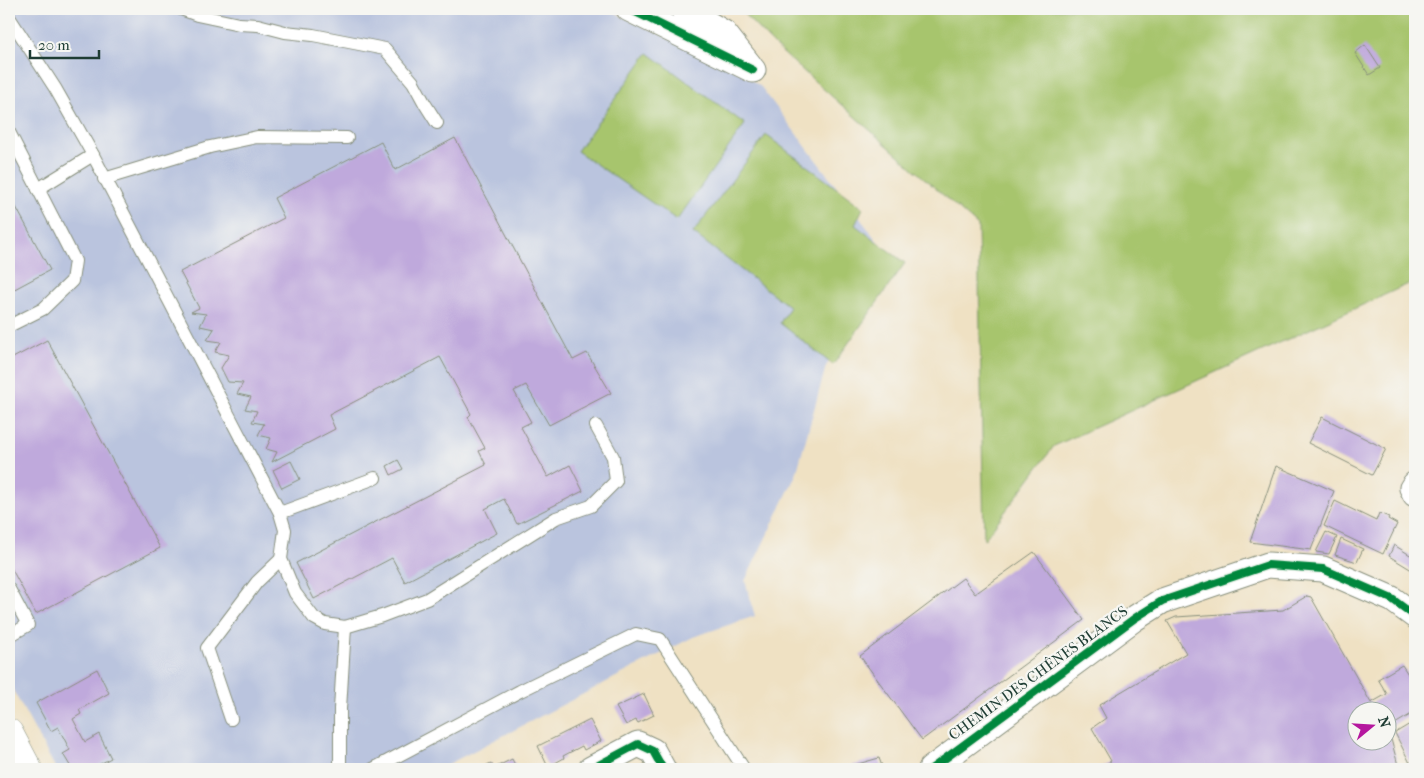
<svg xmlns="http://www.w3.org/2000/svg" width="1424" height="778" viewBox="0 0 1424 778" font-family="'IM FELL French Canon',serif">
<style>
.industrial{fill:#bac4de}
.green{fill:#a7c56d;stroke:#638150}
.building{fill:#bfa9dc;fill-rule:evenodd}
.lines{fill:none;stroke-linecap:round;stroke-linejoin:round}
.service-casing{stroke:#878f7c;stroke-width:14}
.minor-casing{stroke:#878f7c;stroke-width:27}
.tertiary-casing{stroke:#878f7c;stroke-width:29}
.service{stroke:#fff;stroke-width:12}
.minor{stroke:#fff;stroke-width:25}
.tertiary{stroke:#fff;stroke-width:28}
.cycleway-casing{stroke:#f6f6f2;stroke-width:11}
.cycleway{stroke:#00873e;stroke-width:8}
.labels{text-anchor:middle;stroke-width:4.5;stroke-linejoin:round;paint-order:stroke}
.street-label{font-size:15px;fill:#1f3d34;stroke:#f6f6f2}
</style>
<rect width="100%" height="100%" fill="#f6f6f2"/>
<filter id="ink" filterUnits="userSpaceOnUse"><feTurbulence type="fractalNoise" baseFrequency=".02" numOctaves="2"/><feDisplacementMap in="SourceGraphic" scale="10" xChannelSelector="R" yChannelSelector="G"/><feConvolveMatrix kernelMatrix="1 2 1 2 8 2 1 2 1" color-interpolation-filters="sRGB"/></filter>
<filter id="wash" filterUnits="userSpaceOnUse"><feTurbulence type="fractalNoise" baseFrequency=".0096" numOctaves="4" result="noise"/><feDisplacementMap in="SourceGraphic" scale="20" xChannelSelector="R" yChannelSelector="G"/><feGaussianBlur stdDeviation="1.12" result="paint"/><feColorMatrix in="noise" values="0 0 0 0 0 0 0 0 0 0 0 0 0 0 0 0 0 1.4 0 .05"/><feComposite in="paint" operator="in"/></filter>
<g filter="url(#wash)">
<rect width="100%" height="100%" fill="#efe1c3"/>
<path class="industrial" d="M9,9H607L742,73L761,87L884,250L900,260L826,366L796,475L745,581L755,616L693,637L439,769H56L9,683Z"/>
<g class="green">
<path d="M739,9H1415V281L1054,446L984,540L978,226L774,45Z"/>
<path d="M648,53L745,124L677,220L577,151Z"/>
<path d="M766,135L863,208L855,225L905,263L833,365L780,323L790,307L693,233Z"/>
</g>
<g id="blocks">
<g class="building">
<path d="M1365,45L1380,68L1369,75L1355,53Z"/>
<path d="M455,138L573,360L587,353L611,393L549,425L526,385L514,391L531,422L521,427L548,477L570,465L583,491L517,524L504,499L485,509L497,533L405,582L392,558L314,599L296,563L486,465L479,451L485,448L468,417L471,414L440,357L329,415L335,429L272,462L277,452L266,449L271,438L258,435L264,424L252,422L257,411L245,409L251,397L237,394L243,383L228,382L221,368L229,355L215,352L221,342L207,340L214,329L200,326L206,314L191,312L199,308L180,272L284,218L274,198L381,142L395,170Z"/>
<path d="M9,194L50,270L9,292Z"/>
<path d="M47,340L160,548L36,614L9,564V360Z"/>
<path d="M1322,417L1386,449L1372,475L1308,443Z"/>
<path d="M398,460L403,469L391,475L387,466Z"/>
<path d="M291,461L300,479L282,488L273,470Z"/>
<path d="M1276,466L1334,491L1311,550L1250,542Z"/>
<path d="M1335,501L1376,521L1379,513L1389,517L1388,519L1397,524L1383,554L1324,526Z"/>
<path d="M1326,532L1337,537L1329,554L1316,552Z"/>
<path d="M1341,539L1363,549L1357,562L1335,555Z"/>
<path d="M1394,545L1415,558V572L1389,556Z"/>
<path d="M1034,552L1084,620L922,740L860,656L963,578L975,594Z"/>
<path d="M1307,596L1311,597L1371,703L1387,694L1378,679L1402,665L1415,685V712L1388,728L1399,769H1098L1111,761L1092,728L1106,718L1099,705L1186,653L1167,621L1176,617L1283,610ZM1356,710H1386V740H1356Z"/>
<path d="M97,669L109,693L79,710L81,714L73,719L85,742L99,734L111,758L91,769H72L63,754L70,750L58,727L51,731L36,703Z"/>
<path d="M644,694L654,715L638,723L636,720L626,725L616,707Z"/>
<path d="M590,720L601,741L584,750L582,746L563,756L564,758L548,767L538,746Z"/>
<path d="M1415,721V760L1410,763L1395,733Z"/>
<path d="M879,758L883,769H840Z"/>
<path d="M512,759L517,769H479L491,763L494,768Z"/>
<path d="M650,762L653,769H634Z"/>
</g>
</g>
</g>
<g filter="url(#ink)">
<use href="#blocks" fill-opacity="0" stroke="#878f7c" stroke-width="1"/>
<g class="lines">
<defs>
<g id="service">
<path d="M181,9L197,15L239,24L258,25L285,32L313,35L385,49L413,82L425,104L437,123"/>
<path d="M9,17L55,88L93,155L280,513L285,530L281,559L295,593L314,618L325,624L345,627L382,616L427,599L556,518L591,506L616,481L613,457L596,426"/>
<path d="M9,132L75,261L72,281L43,309L9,326"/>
<path d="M104,179L210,147L257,137L347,138"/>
<path d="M38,189L93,155"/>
<path d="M280,513L375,478"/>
<path d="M9,589L28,625L9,636"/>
<path d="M231,719L207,648L257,582L281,559"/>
<path d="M340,769V709L345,627"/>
<path d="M373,769L520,691L636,634L660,639L744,769"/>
</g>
<g id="minor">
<path d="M629,9L753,70"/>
<path d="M683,9L724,33L750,66"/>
<path d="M1415,484L1412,488L1415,494"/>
<path d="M591,769L638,744L653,751L663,769"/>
<path d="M931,769L1135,618L1162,601L1268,565L1323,569L1392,599L1415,616"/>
</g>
<path id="tertiary" d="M9,733L28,769"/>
</defs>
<use href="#service" class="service-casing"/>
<use href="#minor" class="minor-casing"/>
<use href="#tertiary" class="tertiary-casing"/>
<use href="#service" class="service"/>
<use href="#minor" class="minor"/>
<use href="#tertiary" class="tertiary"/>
<defs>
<g id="cycleway">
<path d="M629,9L753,70"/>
<path d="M591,769L638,744L653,751L663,769"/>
<path d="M931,769L1135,618L1162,601L1268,565L1323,569L1392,599L1415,616"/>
</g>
</defs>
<use href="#cycleway" class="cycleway-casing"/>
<use href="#cycleway" class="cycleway"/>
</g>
</g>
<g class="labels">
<g class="street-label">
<text transform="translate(1038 673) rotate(-36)" y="5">CHEMIN DES CHÊNES BLANCS</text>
</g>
</g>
<rect width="1424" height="778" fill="none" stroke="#f6f6f2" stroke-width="30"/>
<g transform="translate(1372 726) rotate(72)"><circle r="24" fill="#f6f6f2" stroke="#a0aca6"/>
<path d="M0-4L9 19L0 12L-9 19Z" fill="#b5179e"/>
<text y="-8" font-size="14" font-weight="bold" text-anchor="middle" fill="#1f3d34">N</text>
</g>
<path d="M30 50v8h69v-8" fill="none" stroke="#1f3d34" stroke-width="2.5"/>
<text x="38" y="50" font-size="15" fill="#1f3d34" stroke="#f6f6f2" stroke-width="4" paint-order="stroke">20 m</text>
</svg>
